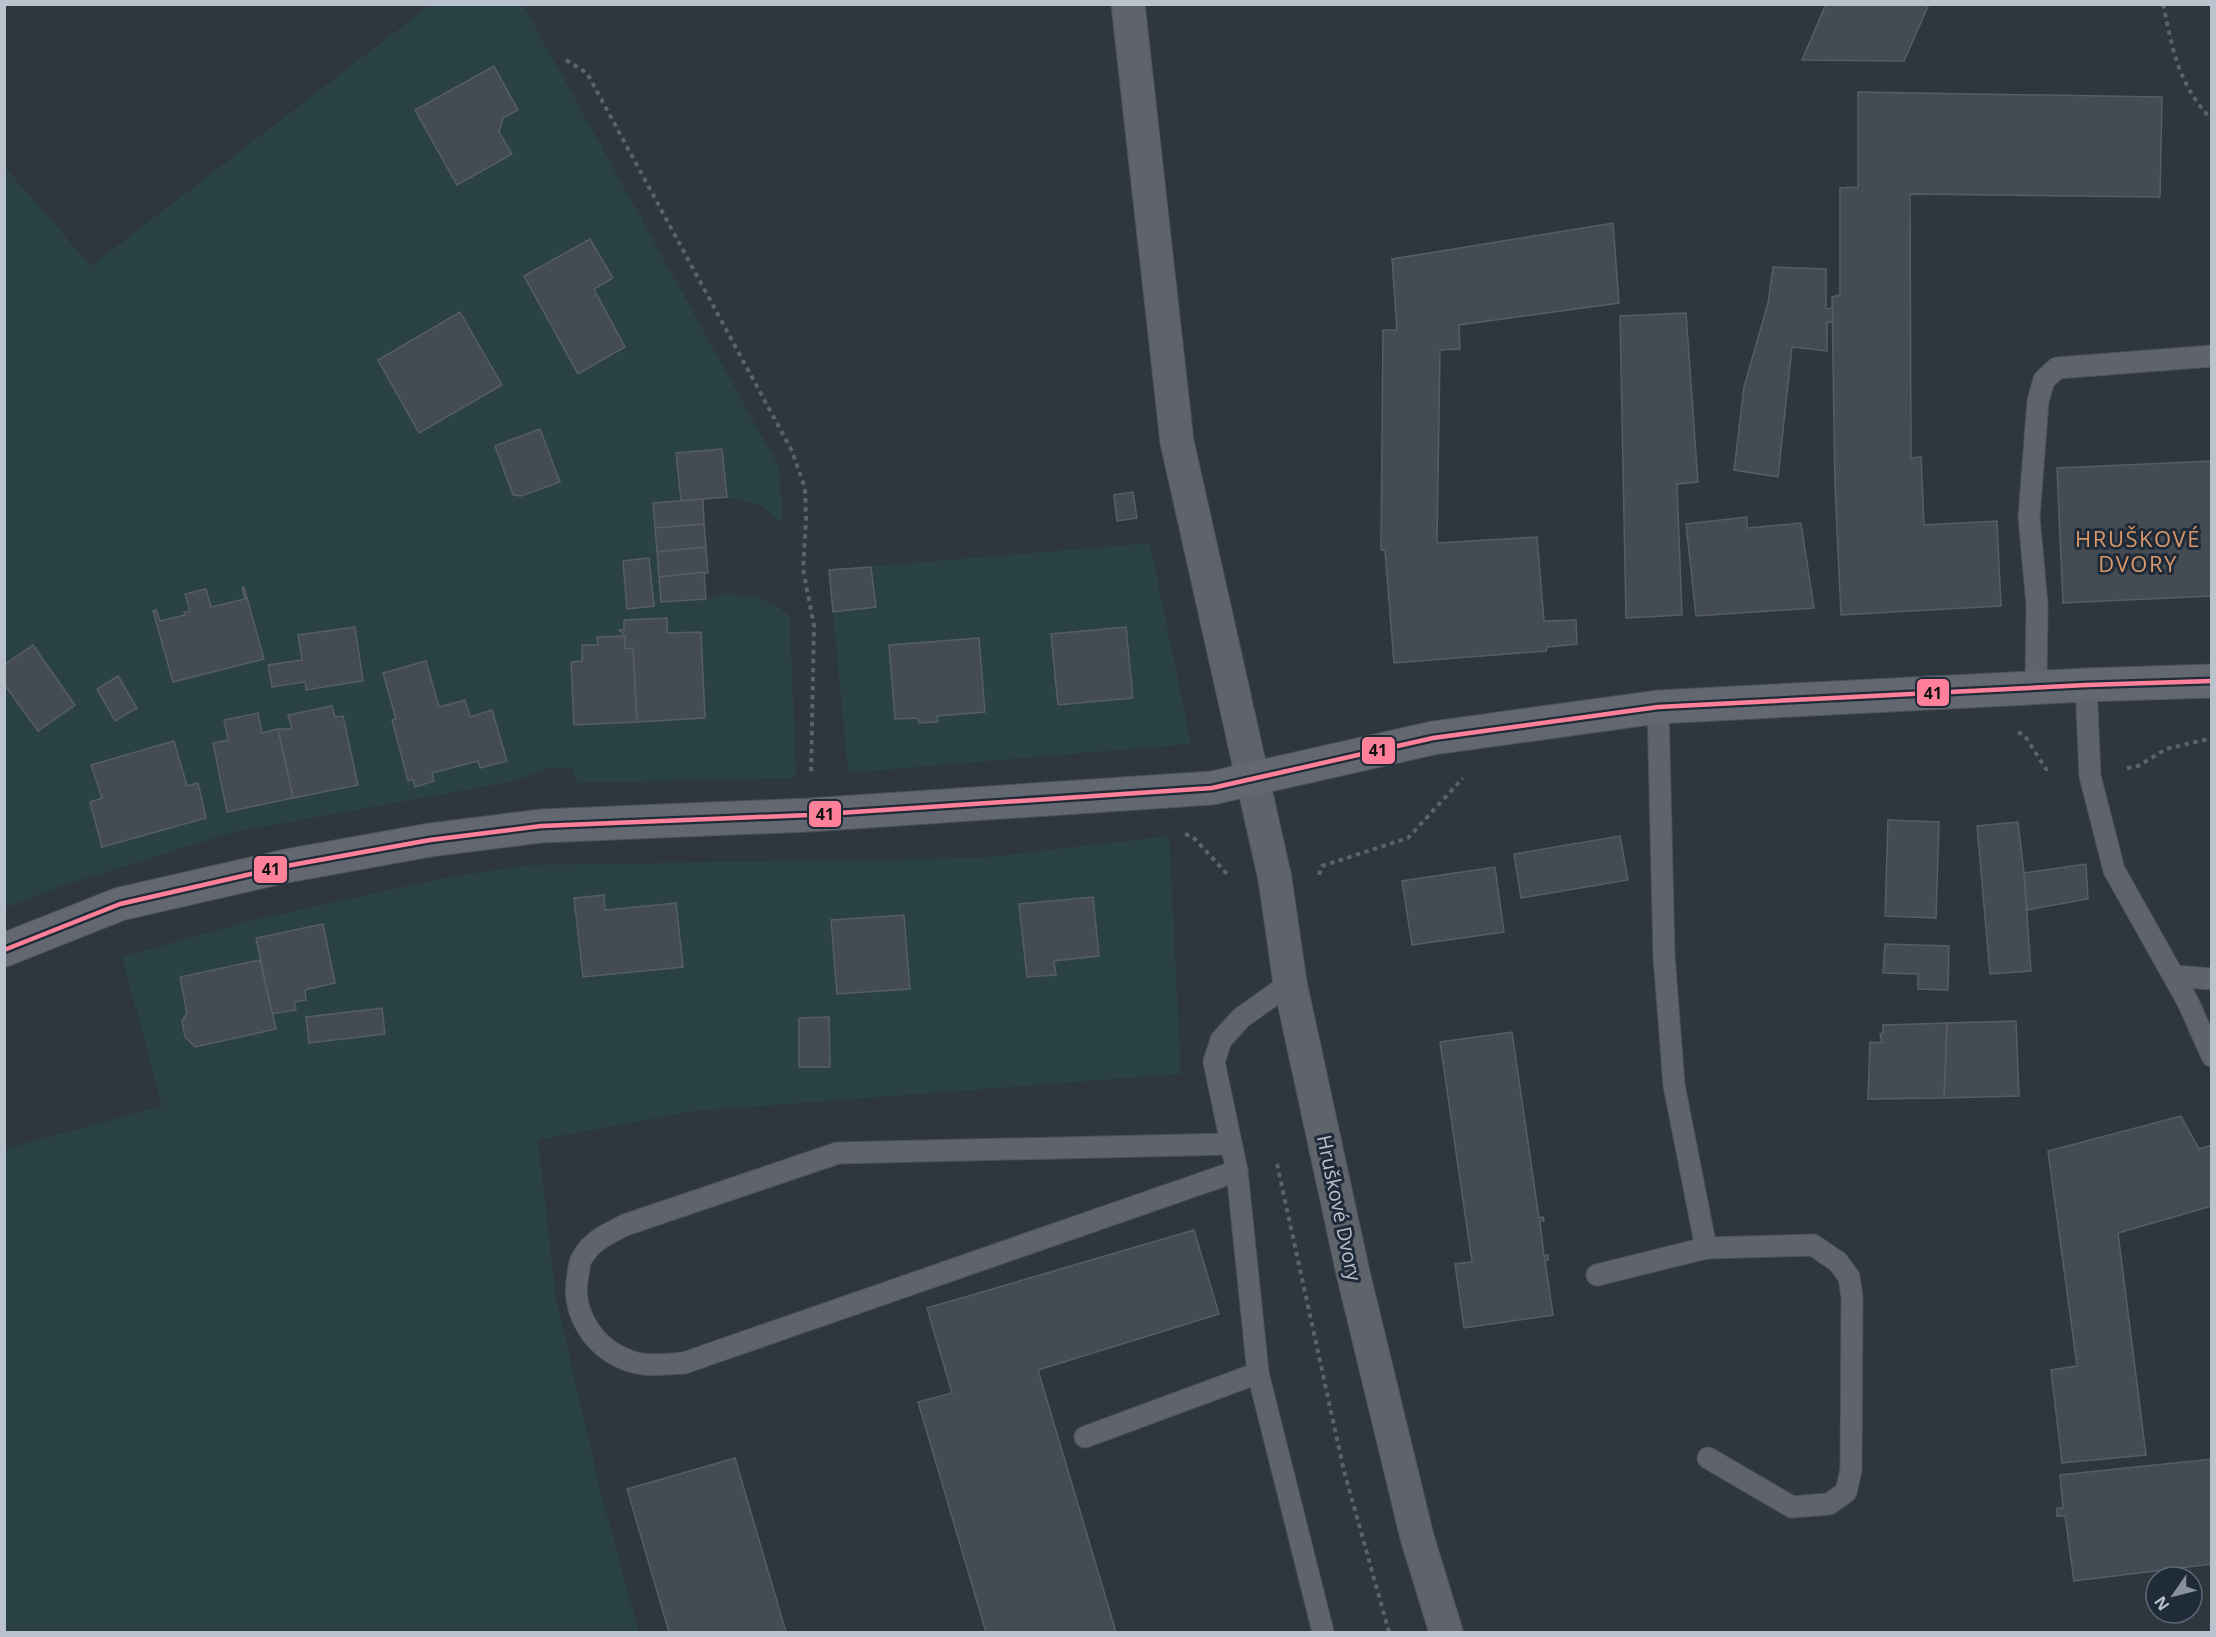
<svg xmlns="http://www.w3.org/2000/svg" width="2216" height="1637" viewBox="0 0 2216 1637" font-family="'Open Sans',sans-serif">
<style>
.green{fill:#2a4145}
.building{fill:#454b53;stroke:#575d65;stroke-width:1.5}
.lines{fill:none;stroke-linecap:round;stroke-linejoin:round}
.lane-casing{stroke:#4d5258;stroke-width:23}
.street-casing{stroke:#4d5258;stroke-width:35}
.secondary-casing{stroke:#4d5258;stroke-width:35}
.path{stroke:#5c6368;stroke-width:4;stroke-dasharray:4.5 4.5;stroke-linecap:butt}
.lane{stroke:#5f646b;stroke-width:21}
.street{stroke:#5f646b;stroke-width:33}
.secondary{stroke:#636870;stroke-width:33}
.bus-1-casing{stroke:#202b3a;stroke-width:9}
.bus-1{stroke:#ff8098;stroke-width:4.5}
.labels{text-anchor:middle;stroke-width:6;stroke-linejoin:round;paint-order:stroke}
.street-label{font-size:20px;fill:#bac2ce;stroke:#202b3a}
.quarter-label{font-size:22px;letter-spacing:1.5px;fill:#d99769;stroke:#202b3a}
.line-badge{stroke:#202b3a;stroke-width:2}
.pale-badge-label{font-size:16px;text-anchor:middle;font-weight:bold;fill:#111}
</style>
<rect width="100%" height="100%" fill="#2e363e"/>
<g class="green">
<path d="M430,5H523L779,467L783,524L762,506L727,497L653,504L661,602L706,599L726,594L755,597L778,606L790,617L796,778L576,783L572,769L547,768L516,781L234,832L62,886L5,908L4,166L91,266Z"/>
<path d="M1150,543L1191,744L848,773L829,570Z"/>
<path d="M1169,836L1181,1074L695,1111L538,1140L556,1298L601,1493L639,1632H5V1149L162,1106L122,957L249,921L439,879L528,865L979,858Z"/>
</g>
<g class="building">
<path d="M1826,4H1929L1904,61L1802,60Z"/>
<path d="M494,66L518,110L503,118L499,132L512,154L457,185L415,110Z"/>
<path d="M1858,92L2162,97L2160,197L1910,194L1911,458L1921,457L1924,525L1997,521L2001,606L1841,615L1835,487L1832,297L1840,295V188L1858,187Z"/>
<path d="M1613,223L1619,303L1459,325L1460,349L1440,350L1437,543L1537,537L1544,621L1576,620L1577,644L1547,647L1546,651L1394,663L1385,551L1381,550L1383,330H1397L1392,259Z"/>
<path d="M590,239L613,278L594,289L625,347L578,374L524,276Z"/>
<path d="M1773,267L1826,269V309L1833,308V322H1827V351L1792,347L1778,477L1734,470L1744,387L1768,303Z"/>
<path d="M460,312L502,385L419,433L378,360Z"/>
<path d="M1686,313L1698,482L1677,484L1682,615L1626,618L1620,316Z"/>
<path d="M540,429L560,482L521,496L513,495L495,446Z"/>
<path d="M722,449L727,497L681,501L676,453Z"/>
<path d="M2212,461V596L2063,603L2057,468Z"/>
<path d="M1133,492L1137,518L1117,521L1114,495Z"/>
<path d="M703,499L704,524L655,528L653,503Z"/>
<path d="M1747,517V528L1801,523L1814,608L1696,616L1686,524Z"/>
<path d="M704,524L706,547L657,552L655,528Z"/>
<path d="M706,547L708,573L659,577L657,552Z"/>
<path d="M649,558L654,606L627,609L623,561Z"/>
<path d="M871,567L876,607L833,612L829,570Z"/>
<path d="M704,572L706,599L661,602L659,577Z"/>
<path d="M244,587L264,659L173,682L153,611L156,610L160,621L185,615L184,612L190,611L185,594L206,589L211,607L245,599L242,588Z"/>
<path d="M667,618V633L701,632L705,718L637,722L633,648L625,649V636L619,630H624V620Z"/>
<path d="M355,627L363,681L306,690L305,682L272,687L268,665L302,660L298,635Z"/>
<path d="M1126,627L1133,698L1058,705L1051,634Z"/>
<path d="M625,636V649L633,648L637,722L574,725L571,662L582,661V645H598L597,637Z"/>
<path d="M979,638L985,712L937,716L938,722L919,723L918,718L895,719L889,645Z"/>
<path d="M33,645L75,705L38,731L4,684V665Z"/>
<path d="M426,661L439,707L465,700L470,717L492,710L507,761L480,768L478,761L432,773L434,781L415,787L413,779L408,781L392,720L396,719L383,673Z"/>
<path d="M118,676L137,708L115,721L97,689Z"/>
<path d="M332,706L335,717L343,716L358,785L293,798L278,729H292L288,715Z"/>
<path d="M258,713L262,733L278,729L293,798L227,812L213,743L228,740L224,720Z"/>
<path d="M174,741L187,786L198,783L206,818L102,847L90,802L102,798L91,765Z"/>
<path d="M1888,820L1939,822L1936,918L1885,916Z"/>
<path d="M2018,822L2024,873L2031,971L1990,974L1977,826Z"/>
<path d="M1620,836L1628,880L1521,898L1514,854Z"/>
<path d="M2086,864L2088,899L2027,910L2024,873Z"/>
<path d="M1495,867L1504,932L1412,945L1402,881Z"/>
<path d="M604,895L605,910L676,903L683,967L583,977L574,898Z"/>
<path d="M1093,897L1099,956L1054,961L1056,975L1027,977L1019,904Z"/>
<path d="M904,915L910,989L837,994L831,920Z"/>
<path d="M323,924L335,983L305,990L306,1000L294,1002L296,1010L272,1014L256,938Z"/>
<path d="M1885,944L1949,946L1948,990L1918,989V974L1883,973Z"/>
<path d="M260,960L276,1029L195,1047L185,1037L182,1021L187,1013L180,977Z"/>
<path d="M382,1008L385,1034L309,1043L306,1017Z"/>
<path d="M829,1017L830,1067H799V1018Z"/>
<path d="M2016,1021L2019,1096L1944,1098L1947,1023Z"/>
<path d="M1947,1023L1944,1098L1868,1099L1870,1042L1882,1043L1880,1034L1883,1033V1025Z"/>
<path d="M1512,1032L1539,1218L1543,1217L1544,1221H1540L1544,1256L1548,1255V1260H1545L1553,1315L1464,1328L1455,1264L1472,1262L1440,1042Z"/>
<path d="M2181,1116L2199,1149L2212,1145V1206L2118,1233L2146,1455L2062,1463L2051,1370L2077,1366L2048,1151Z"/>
<path d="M1194,1230L1219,1314L1038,1370L1116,1632H986L918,1402L952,1393L927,1308Z"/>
<path d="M735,1458L786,1632H669L627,1489Z"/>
<path d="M2212,1459V1564L2074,1581L2065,1516H2057V1508H2063L2060,1475Z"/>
</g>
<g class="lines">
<defs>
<g id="lane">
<path d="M2086,685L2090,776L2114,870L2188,1002L2212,1056"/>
<path d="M2036,687L2037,605L2029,517L2038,401L2044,380L2057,368L2212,356"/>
<path d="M1658,707L1664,956L1674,1085L1706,1248"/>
<path d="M2174,976L2212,979"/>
<path d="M1290,983L1241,1018L1221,1040L1214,1062L1237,1171L1258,1373L1323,1632"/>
<path d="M1230,1144L838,1153L625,1225C608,1234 592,1240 582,1258C579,1262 579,1269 578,1275C570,1312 594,1349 630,1361C646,1367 667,1364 684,1363L1237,1171"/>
<path d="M1597,1275L1706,1248L1813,1245L1838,1262L1849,1277L1852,1297L1851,1470L1846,1492L1829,1504L1792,1507L1708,1458"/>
<path d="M1085,1437L1258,1373"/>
</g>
<path id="street" d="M1128,4L1177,442L1275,879L1290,983L1353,1273L1417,1537L1446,1632"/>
<path id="secondary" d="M4,950L120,904L286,866L430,840L541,826L809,815L1212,788L1433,738L1658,707L2086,685L2212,681"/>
</defs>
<use href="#lane" class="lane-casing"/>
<use href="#street" class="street-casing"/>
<use href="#secondary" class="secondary-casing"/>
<g class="path">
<path d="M2163,4C2173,51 2178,84 2212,120"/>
<path d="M566,60L587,73L792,451L805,488L806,519L803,569L814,626L811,772"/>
<path d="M2018,732L2025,736L2046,769L2052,770"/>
<path d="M2127,768L2138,766L2166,749L2212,738"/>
<path d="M1185,834L1193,837L1227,874"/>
<path d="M1319,875L1322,866L1408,838L1463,778"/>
<path d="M1277,1164L1344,1471L1389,1632"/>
</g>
<use href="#lane" class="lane"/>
<use href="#street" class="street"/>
<use href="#secondary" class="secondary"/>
<defs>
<path id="bus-1" d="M4,950L120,904L286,866L430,840L541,826L809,815L1212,788L1433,738L1658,707L2086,685L2212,681"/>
</defs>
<use href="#bus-1" class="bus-1-casing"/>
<use href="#bus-1" class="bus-1"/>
</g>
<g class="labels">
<g class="street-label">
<text transform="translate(1339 1208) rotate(78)" y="7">Hruškové Dvory</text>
</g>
<g class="quarter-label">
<text x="2138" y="547">HRUŠKOVÉ<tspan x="2138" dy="25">DVORY</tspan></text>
</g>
</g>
<g class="line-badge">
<rect x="1916" y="678" width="34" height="29" rx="6" fill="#ff8098"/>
<rect x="1361" y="736" width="35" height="29" rx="6" fill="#ff8098"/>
<rect x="808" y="800" width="34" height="28" rx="6" fill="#ff8098"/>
<rect x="253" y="855" width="35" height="29" rx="6" fill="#ff8098"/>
</g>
<g class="pale-badge-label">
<text x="1933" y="699">41</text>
<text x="1378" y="756">41</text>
<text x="825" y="820">41</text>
<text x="271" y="875">41</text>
</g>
<rect width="2216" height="1637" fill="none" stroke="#bac2ce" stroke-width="12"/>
<g transform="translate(2174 1595) rotate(235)"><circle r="28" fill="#202b3a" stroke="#5e6775" stroke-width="1.5"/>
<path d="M0-4.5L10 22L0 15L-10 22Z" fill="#89919c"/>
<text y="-9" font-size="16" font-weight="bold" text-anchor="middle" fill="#bac2ce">N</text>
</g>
</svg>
